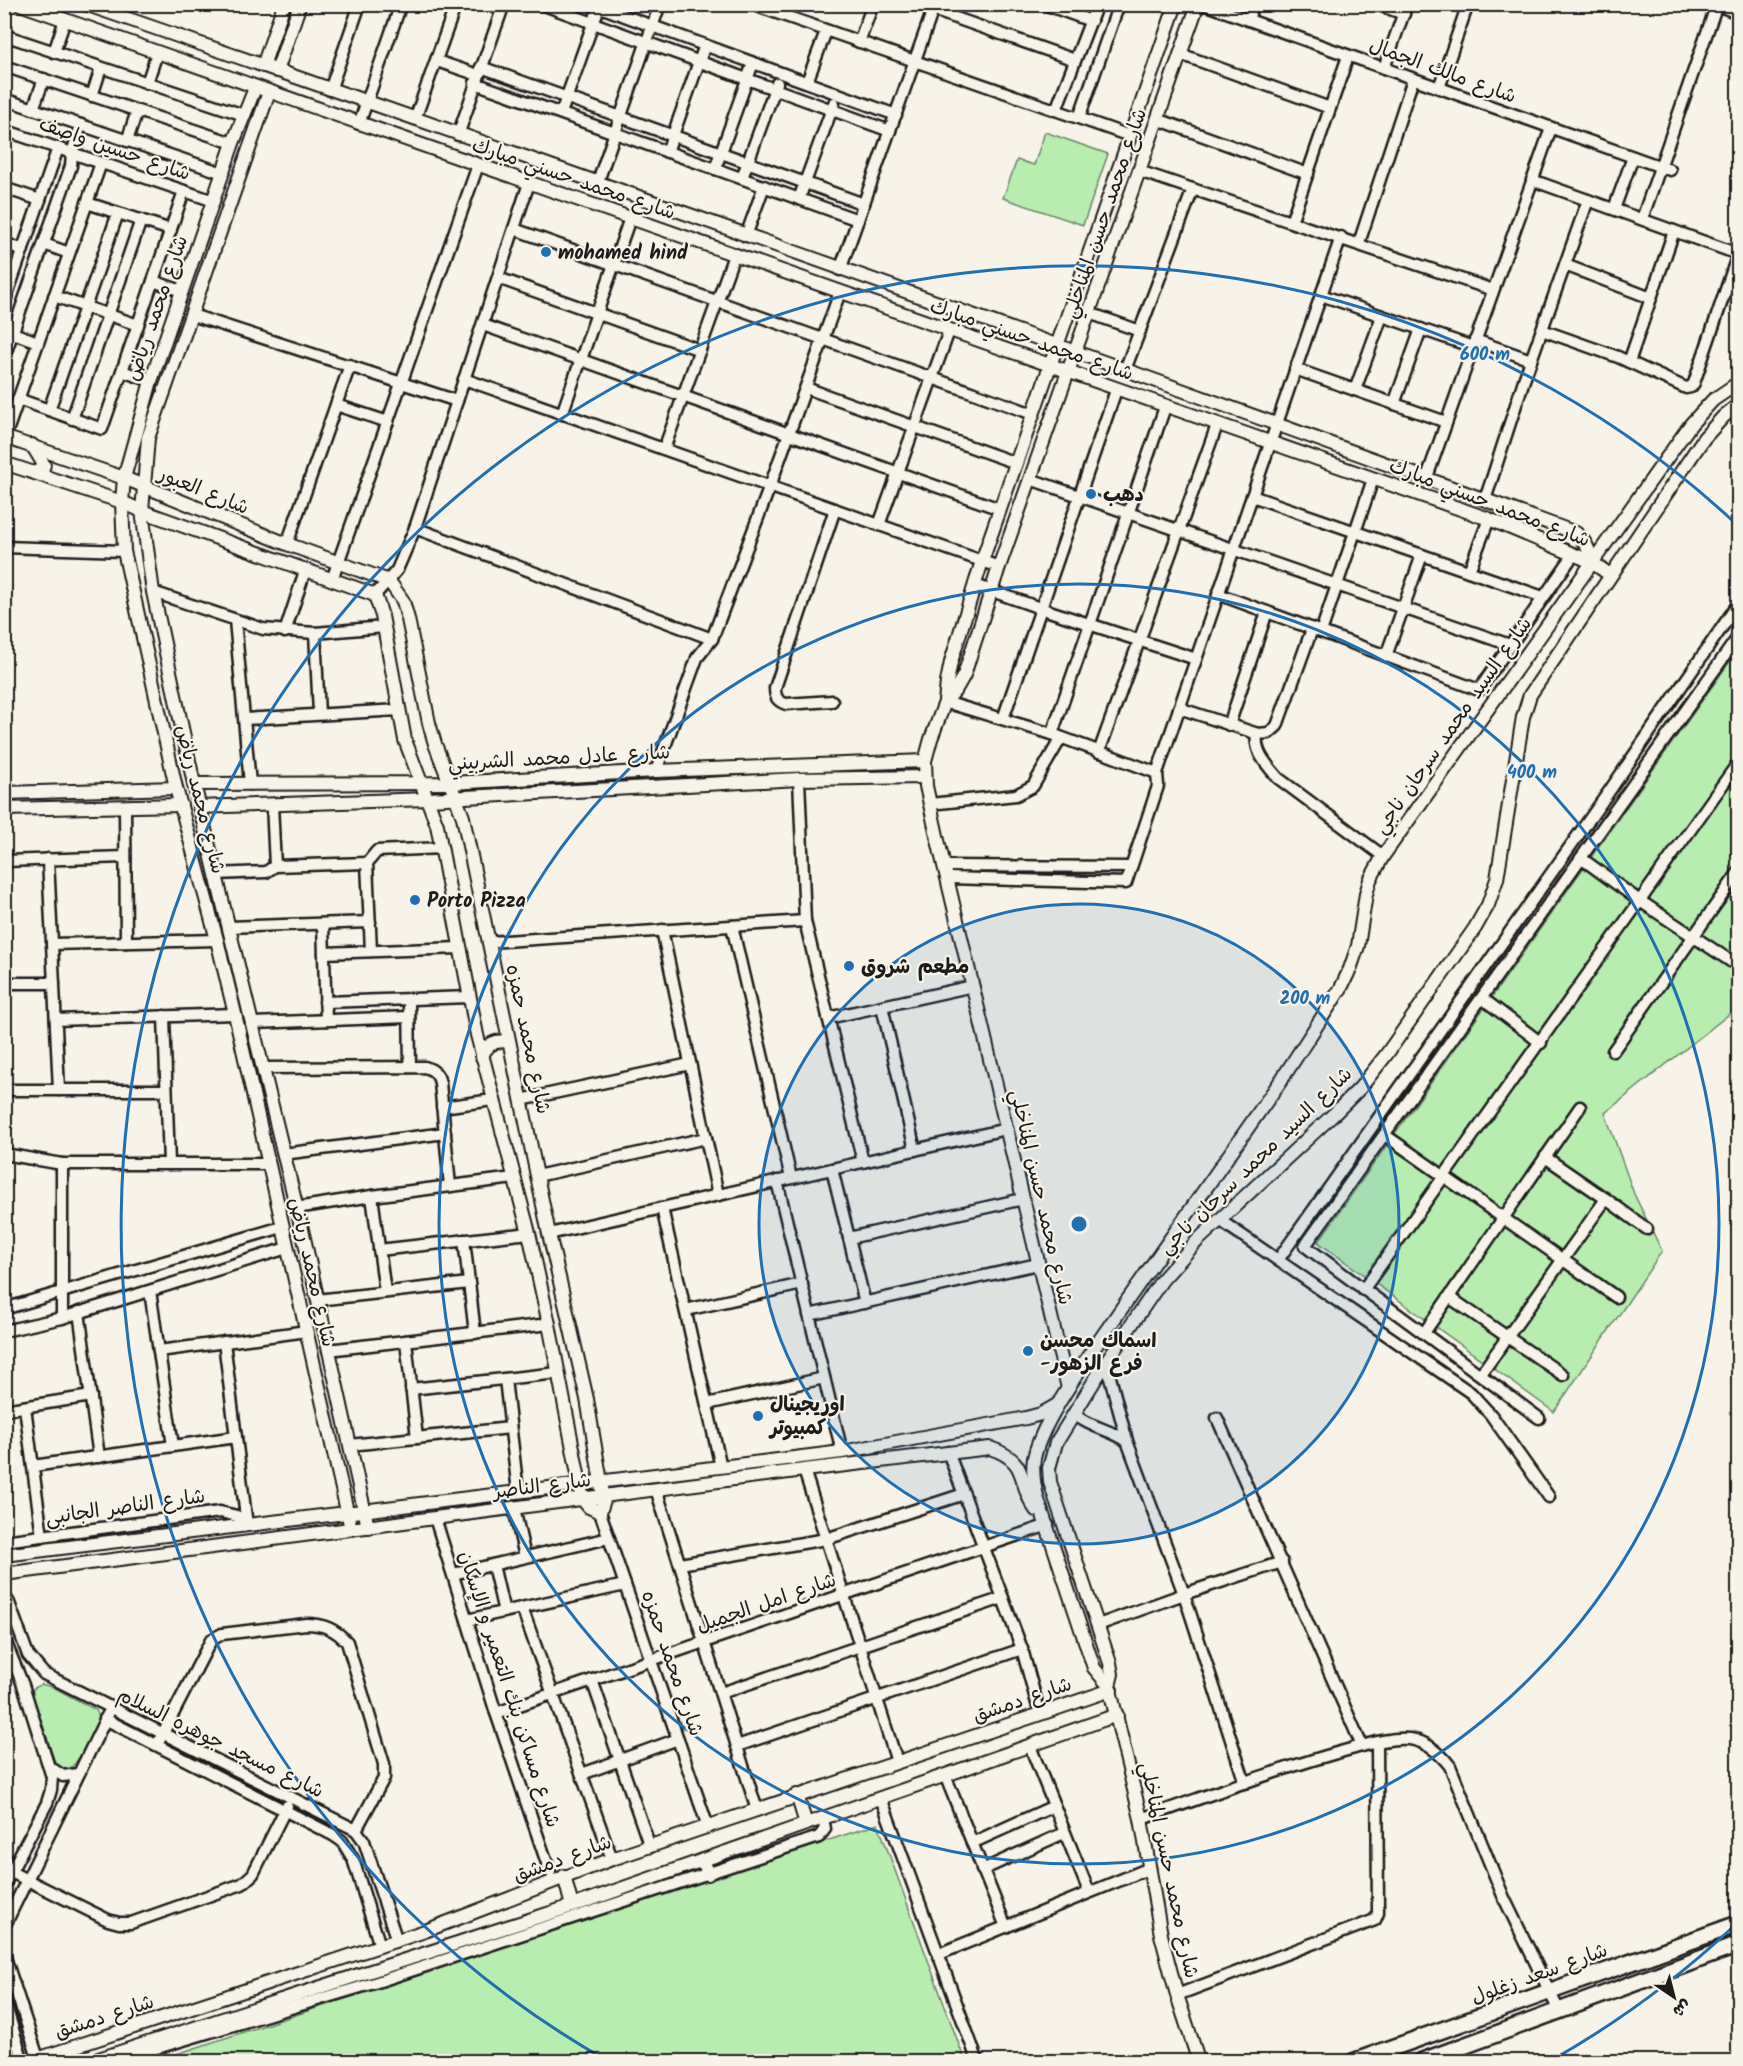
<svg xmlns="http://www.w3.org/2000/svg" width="1743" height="2066" viewBox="0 0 1743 2066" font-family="Kalam,'Playpen Sans Arabic',sans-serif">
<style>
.green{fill:#b7eeb0;stroke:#6a8566;stroke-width:1.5}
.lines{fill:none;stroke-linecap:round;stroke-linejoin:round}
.minor-casing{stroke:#1c1c1c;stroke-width:15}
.tertiary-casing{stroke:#1c1c1c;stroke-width:16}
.primary-casing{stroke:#1c1c1c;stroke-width:20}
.minor{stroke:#f7f3e8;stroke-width:10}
.tertiary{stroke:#f7f3e8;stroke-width:12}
.primary{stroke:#f7f3e8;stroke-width:15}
.ring{fill:none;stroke:#1f6fb2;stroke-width:3}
.poi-dot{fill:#1f6fb2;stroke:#f7f3e8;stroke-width:2}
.labels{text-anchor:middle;stroke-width:4.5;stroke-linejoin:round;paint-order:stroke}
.street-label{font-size:20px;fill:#1c1c1c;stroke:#f7f3e8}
.poi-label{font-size:20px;font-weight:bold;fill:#1c1c1c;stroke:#f7f3e8;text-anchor:start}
.centre{fill:#1f6fb2;stroke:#f7f3e8;stroke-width:3}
.ring-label{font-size:18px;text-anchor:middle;font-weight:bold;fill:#1f6fb2;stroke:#f7f3e8;stroke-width:4.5;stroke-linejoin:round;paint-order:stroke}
</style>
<rect width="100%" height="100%" fill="#f7f3e8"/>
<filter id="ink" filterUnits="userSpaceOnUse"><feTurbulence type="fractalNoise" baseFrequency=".0167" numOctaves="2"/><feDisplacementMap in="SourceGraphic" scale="12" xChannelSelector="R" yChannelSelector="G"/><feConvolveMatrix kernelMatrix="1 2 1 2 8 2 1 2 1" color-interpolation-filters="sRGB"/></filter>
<g filter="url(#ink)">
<g class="green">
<path d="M1045,132L1108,154L1083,225L1003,198L1017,160L1034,165Z"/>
<path d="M1738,650V1007L1605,1113L1634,1194L1662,1251L1554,1412L1318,1242Z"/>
<path d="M41,1684L55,1688L96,1710L99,1717C97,1729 78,1764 67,1771L59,1769L56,1765L32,1695L33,1689Z"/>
<path d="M878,1824L965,2061L152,2062Z"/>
</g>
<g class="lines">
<defs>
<g id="minor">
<path d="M541,4L890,131"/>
<path d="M592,4L896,115"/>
<path d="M751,4L1130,136"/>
<path d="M1044,4L1091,21"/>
<path d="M1204,4L1670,170"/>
<path d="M1376,4L1404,14"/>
<path d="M1714,4L1738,13"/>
<path d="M933,10L1075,60"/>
<path d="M1248,20L1253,4"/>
<path d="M4,35L244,115"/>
<path d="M859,42L873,4"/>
<path d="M54,52L65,20"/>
<path d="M1180,54L1330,108"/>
<path d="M437,61L478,75"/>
<path d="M4,66L233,143"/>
<path d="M481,67L864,204"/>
<path d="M1384,68L1407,4"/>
<path d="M807,82L826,31"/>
<path d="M147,83L157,53"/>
<path d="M475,83L858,220"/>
<path d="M1439,88L1468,4"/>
<path d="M330,90L360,4"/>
<path d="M92,96L101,68"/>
<path d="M4,99L223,173"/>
<path d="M33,109L44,79"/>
<path d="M1056,110L1097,4"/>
<path d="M561,113L599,7"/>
<path d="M1079,118L1119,4"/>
<path d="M415,119L456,4"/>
<path d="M1157,119L1308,174"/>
<path d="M359,124L401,4"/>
<path d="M4,130L214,201"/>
<path d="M458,135L504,4"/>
<path d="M127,141L137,111"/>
<path d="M667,152L705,45"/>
<path d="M715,169L753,63"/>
<path d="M1139,171L1493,290"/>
<path d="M742,178L777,83"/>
<path d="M1532,180L1738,254"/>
<path d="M597,184L660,4"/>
<path d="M4,188L40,200"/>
<path d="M799,199L834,103"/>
<path d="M87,203L171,230"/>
<path d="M1614,209L1633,157"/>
<path d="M1642,219L1717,4"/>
<path d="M1291,222L1348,56"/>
<path d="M514,229L1033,414"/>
<path d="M746,236L764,186"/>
<path d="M4,243L23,250"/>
<path d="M1359,243L1413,79"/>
<path d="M44,244L69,253"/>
<path d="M1565,265L1651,298"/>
<path d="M840,270L935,4"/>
<path d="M498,278L700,350"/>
<path d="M153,281L182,291"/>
<path d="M1321,295L1473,347"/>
<path d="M54,296L138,325"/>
<path d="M4,303L58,148"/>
<path d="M1089,313L1140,331"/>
<path d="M192,315L457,401"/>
<path d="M483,325L1000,509"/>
<path d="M1542,330L1618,357L1686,388L1691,387L1694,383L1738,254"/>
<path d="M13,333L38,342"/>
<path d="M1475,340L1531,360"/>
<path d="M4,357L71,166L72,153L81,125"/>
<path d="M1629,362L1674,231"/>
<path d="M1295,369L1446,422"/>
<path d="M1125,370L1193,189"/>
<path d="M122,371L151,381"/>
<path d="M464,379L999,567"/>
<path d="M806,388L1016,463"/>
<path d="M1355,390L1382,316"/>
<path d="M18,399L102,429L184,191"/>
<path d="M1394,404L1421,329"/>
<path d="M336,405L388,422"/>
<path d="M49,410L118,213"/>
<path d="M562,414L630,218"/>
<path d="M72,419L141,220"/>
<path d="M5,437L101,163"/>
<path d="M664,449L734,255"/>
<path d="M1030,479L1510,645"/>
<path d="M1426,480L1551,128"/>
<path d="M1252,496L1543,597"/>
<path d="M1485,500L1524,380L1588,200"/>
<path d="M879,525L949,331"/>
<path d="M415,528L712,639"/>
<path d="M287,544L350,365"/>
<path d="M4,547L124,551"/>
<path d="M1469,571L1489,519"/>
<path d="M332,580L478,165"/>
<path d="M975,585L1040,608L1196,659"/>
<path d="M153,592L263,629L315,633L384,627"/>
<path d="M1218,594L1479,690L1574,554"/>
<path d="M375,595L397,570L415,528L529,183"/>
<path d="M235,620L250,784"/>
<path d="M285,632L305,571"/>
<path d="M1321,632L1373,479"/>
<path d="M315,633L319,714"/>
<path d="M1386,656L1422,555"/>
<path d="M832,701L786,704C777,701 775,697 775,688L835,509"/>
<path d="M945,702L1052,734L1157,773"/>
<path d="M1179,708L1258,734L1269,733L1277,726L1312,629"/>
<path d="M245,719L399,710"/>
<path d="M1003,719L1116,390"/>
<path d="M1229,725L1267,612"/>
<path d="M1052,734L1165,407"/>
<path d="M1257,734C1254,752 1267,765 1278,778L1383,856"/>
<path d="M1099,752L1217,425"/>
<path d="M656,771L697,658L712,639L770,486L840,292"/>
<path d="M799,779L805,921L863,1162"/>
<path d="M272,804L275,866"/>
<path d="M930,804L1016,795L1033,786L1061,738"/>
<path d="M125,807L126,942"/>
<path d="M1581,858L1637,899L1738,966"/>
<path d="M48,859L59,1090"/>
<path d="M4,861L125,857"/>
<path d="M944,866L1131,867"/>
<path d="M216,874L266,872L275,866L367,863"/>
<path d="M948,878L1126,883L1158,786L1157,773L1341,237"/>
<path d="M323,924L326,1020"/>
<path d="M732,926L791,1178"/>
<path d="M229,927L370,922"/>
<path d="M662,930L718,1195"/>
<path d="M489,942L805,921"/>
<path d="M52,944L217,940"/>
<path d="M371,951L367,863L377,851L442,848"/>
<path d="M324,953L460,948"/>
<path d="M4,983H54"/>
<path d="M1482,998L1541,1043"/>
<path d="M409,999L410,1067"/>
<path d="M325,1002L470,997"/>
<path d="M882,1006L915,1150"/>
<path d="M164,1016L169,1164"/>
<path d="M828,1018L973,986"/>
<path d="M56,1020L235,1014"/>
<path d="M253,1023L409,1017"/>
<path d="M1613,1051L1738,873"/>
<path d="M263,1068L425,1067C434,1070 438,1074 440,1083L450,1186"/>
<path d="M4,1090H166"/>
<path d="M521,1100L690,1064"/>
<path d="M442,1107L493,1100"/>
<path d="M1385,1135L1616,1297"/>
<path d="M4,1154L62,1164H269"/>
<path d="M283,1154L445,1133"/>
<path d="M832,1169L865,1303"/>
<path d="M537,1176L706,1138"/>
<path d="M777,1181L842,1452"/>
<path d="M372,1196L385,1292"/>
<path d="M1606,1199L1647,1229"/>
<path d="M296,1208L372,1196L514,1178"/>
<path d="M662,1208L721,1467"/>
<path d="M1221,1221L1471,1393L1491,1415L1549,1497"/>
<path d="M549,1234L1006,1129"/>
<path d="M849,1238L1023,1199"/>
<path d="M464,1240L475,1333"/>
<path d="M379,1250L529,1233"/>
<path d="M1278,1260L1608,793L1738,604"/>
<path d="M1363,1290L1738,763"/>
<path d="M150,1291L173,1446"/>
<path d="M1449,1297L1563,1375"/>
<path d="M317,1300L469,1283"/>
<path d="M4,1309L282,1227"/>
<path d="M686,1310L802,1284"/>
<path d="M79,1312L99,1457"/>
<path d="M809,1315L1038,1264"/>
<path d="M62,1318V1164"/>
<path d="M4,1331L62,1318L287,1248"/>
<path d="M1424,1333L1580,1107"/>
<path d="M406,1341L417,1438"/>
<path d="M224,1342L247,1525"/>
<path d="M328,1350L549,1324"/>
<path d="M159,1351L307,1331"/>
<path d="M1106,1362L1127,1441L1184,1594L1245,1783"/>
<path d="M1481,1374L1606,1199L1545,1157"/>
<path d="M505,1379L518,1492"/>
<path d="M411,1389L558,1373"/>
<path d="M707,1404L824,1378"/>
<path d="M25,1407L42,1536"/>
<path d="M4,1410L91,1396"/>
<path d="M1075,1414C1088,1427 1110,1429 1127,1441"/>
<path d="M1217,1418L1362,1746"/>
<path d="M1539,1418L1305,1246L1738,637"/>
<path d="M350,1445L510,1428"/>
<path d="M948,1452L1022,1649L1040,1714"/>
<path d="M33,1466L236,1437"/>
<path d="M804,1470L897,1762"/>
<path d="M656,1489L757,1810"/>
<path d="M514,1508L525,1557"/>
<path d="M600,1512L708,1827"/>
<path d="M435,1518L496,1713L550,1872"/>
<path d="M4,1541L220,1512L237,1516L247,1525"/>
<path d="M680,1564L826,1539L964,1494"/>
<path d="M493,1565L504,1612"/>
<path d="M453,1574L609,1538"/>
<path d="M4,1595L9,1603L28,1655L44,1674L356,1830L364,1841L397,1941"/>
<path d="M522,1608L612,1859"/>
<path d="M467,1620L625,1585"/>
<path d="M1098,1625L1184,1594L1282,1562"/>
<path d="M4,1638L23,1685L52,1777L51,1790L47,1803L4,1885"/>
<path d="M592,1680L650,1847"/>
<path d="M721,1693L1003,1598"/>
<path d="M496,1713L1048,1525"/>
<path d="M105,1719L333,1835L342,1841L353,1859L380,1946"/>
<path d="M157,1745L208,1646L211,1640L222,1634L306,1624C323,1624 335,1629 347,1642L384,1764V1778L356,1830"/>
<path d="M737,1746L1022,1649"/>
<path d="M1030,1746L1089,1892"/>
<path d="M51,1768L63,1776L78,1774"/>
<path d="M582,1774L678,1739"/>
<path d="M945,1775L1006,1927"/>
<path d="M881,1798L978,2062"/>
<path d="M1141,1819C1210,1795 1280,1768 1351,1749C1369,1744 1391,1737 1410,1739C1428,1742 1440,1753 1450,1766L1504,1898L1559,2011"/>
<path d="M972,1843L1054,1806"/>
<path d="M982,1870L1064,1833"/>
<path d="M11,1872L108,1920L119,1923H131L242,1884L253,1874L287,1806"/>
<path d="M4,1927L108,1714"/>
<path d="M4,1954L38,2058"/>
<path d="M939,1954L1150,1868"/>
<path d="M1177,1995L1375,1920L1378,1913L1377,1743"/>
<path d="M4,2000L23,2062"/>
<path d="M110,2062L374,1983L819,1837L825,1829L823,1818"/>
</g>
<g id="tertiary">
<path d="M20,4L1489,519L1592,562L1610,575"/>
<path d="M85,4C584,176 1081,352 1576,533C1586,542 1589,549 1592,562"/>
<path d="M263,66L284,4"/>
<path d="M277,71L300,4"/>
<path d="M255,88L233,143L151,381L124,478L122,502L124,551L176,788L217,940L235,1014L351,1529"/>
<path d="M269,92L148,438L142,511L153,592L194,784L304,1238L368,1527"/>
<path d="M4,437L124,478L287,544L389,581L403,601L408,619L429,723L435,744L463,817L549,1234L587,1399L604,1500L600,1512L589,1507L583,1500L549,1324L529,1233L477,1035L437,825L405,740L382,616L375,595L142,511L122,502L4,463"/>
<path d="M32,445L44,465L42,470L36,472"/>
<path d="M945,702L956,689L964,675L999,567L1198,4"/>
<path d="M194,784L451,783L656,771L925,761"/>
<path d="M4,793L176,788"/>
<path d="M199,807L428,799L799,779L925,777"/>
<path d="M4,809L181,805"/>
<path d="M482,1057C486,1044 496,1039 509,1042"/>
<path d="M1068,1388L937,836L926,786L925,761L931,739L945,702L947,682L951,662L982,561L1176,4"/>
<path d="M4,1555L842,1452L1026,1418L1041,1414L1057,1405"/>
<path d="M4,1574L804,1470L990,1448C1032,1462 1016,1484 1036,1510"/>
<path d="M1109,1686L1094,1668L1038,1500C1034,1486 1032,1472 1034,1458C1040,1428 1071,1384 1087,1358L1282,1079L1341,988L1350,969L1358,946L1366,894L1370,880L1383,856L1691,424L1713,400L1738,383"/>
<path d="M797,1795L806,1824"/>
<path d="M703,1860L708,1874"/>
<path d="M564,1876L572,1906"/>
<path d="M28,2062L425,1931L612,1859L1111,1690"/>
<path d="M89,2062L572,1906L1117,1715"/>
<path d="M1199,2062L1177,1995L1161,1935L1141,1819L1109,1686L1112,1674L1110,1663L1050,1482L1049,1468L1056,1443L1106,1362L1162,1280L1197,1241L1334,1114L1360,1088L1386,1055L1475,928L1488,905L1497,879L1523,717L1530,695L1704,438L1724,416L1738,405"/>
</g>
<g id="primary">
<path d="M1353,2062L1738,1924"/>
<path d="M1420,2062L1738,1945"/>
</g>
</defs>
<use href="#minor" class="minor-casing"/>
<use href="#tertiary" class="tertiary-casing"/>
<use href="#primary" class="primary-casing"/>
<use href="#minor" class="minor"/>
<use href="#tertiary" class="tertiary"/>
<use href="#primary" class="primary"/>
</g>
</g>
<circle cx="1079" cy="1224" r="320" fill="#1f6fb2" fill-opacity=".12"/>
<g class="ring">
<circle cx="1079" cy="1224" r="320"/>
<circle cx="1079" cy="1224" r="640"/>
<path d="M1734 1926A960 960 0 0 1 1552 2060M606 2060A960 960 0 1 1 1734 522"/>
</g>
<g class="poi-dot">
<circle cx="546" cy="252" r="6"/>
<circle cx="1091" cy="494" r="6"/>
<circle cx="415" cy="900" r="6"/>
<circle cx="849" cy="966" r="6"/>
<circle cx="1028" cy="1351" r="6"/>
<circle cx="758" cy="1416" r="6"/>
</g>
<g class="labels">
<g class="street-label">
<text transform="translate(1443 70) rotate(20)" y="7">شارع مالك الجمال</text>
<text transform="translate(115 148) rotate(19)" y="7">شارع حسين واصف</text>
<text transform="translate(574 178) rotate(19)" y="7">شارع محمد حسني مبارك</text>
<text transform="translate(1104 213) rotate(-71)" y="7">شارع محمد حسن المناخلي</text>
<text transform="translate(156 308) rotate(-71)" y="7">شارع محمد رياض</text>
<text transform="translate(1032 339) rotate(19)" y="7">شارع محمد حسني مبارك</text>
<text transform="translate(204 490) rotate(22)" y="7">شارع العبور</text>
<text transform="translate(1490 502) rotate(21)" y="7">شارع محمد حسني مبارك</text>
<text transform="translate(1452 725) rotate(-55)" y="7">شارع السيد محمد سرحان ناجي</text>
<text transform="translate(559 757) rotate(-3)" y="7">شارع عادل محمد الشربيني</text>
<text transform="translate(201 799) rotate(76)" y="7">شارع محمد رياض</text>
<text transform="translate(529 1039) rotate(78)" y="7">شارع محمد حمزه</text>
<text transform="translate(1255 1160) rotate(-44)" y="7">شارع السيد محمد سرحان ناجي</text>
<text transform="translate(1042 1197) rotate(77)" y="7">شارع محمد حسن المناخلي</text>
<text transform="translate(313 1272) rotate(77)" y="7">شارع محمد رياض</text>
<text transform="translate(542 1485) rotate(-7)" y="7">شارع الناصر</text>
<text transform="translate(125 1506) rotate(-8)" y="7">شارع الناصر الجانبى</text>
<text transform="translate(766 1602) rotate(-19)" y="7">شارع امل الجميل</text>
<text transform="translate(673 1663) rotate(71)" y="7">شارع محمد حمزه</text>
<text transform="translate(510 1689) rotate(72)" y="7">شارع مساكن بنك التعمير و الإسكان</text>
<text transform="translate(1022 1699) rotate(-19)" y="7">شارع دمشق</text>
<text transform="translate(221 1742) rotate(26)" y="7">شارع مسجد جوهره السلام</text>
<text transform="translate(562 1858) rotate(-20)" y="7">شارع دمشق</text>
<text transform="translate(1170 1870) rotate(78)" y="7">شارع محمد حسن المناخلي</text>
<text transform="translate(1539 1973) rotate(-20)" y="7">شارع سعد زغلول</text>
<text transform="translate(104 2016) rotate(-18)" y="7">شارع دمشق</text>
</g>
<g class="poi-label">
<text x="558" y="259">mohamed hind</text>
<text x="1103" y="501">دهب</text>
<text x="427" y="907">Porto Pizza</text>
<text x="861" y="973">مطعم شروق</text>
<text x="1040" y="1347">اسماك محسن<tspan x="1040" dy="23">-فرع الزهور</tspan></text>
<text x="770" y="1411">اوريجينال<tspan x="770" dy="23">كمبيوتر</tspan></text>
</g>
</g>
<circle cx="1079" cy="1224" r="9" class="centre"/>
<g class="ring-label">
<text x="1485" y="360">600 m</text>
<text x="1532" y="778">400 m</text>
<text x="1305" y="1004">200 m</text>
</g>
<rect width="1743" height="2066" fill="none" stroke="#f7f3e8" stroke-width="24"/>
<rect x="12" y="12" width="1719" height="2042" fill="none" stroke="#1c1c1c" stroke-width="2" filter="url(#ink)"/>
<g transform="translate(1674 1997) rotate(145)" stroke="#f7f3e8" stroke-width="4.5" paint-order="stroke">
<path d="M0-4.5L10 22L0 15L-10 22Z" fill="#1c1c1c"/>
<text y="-9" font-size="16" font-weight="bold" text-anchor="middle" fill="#1c1c1c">ش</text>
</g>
</svg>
